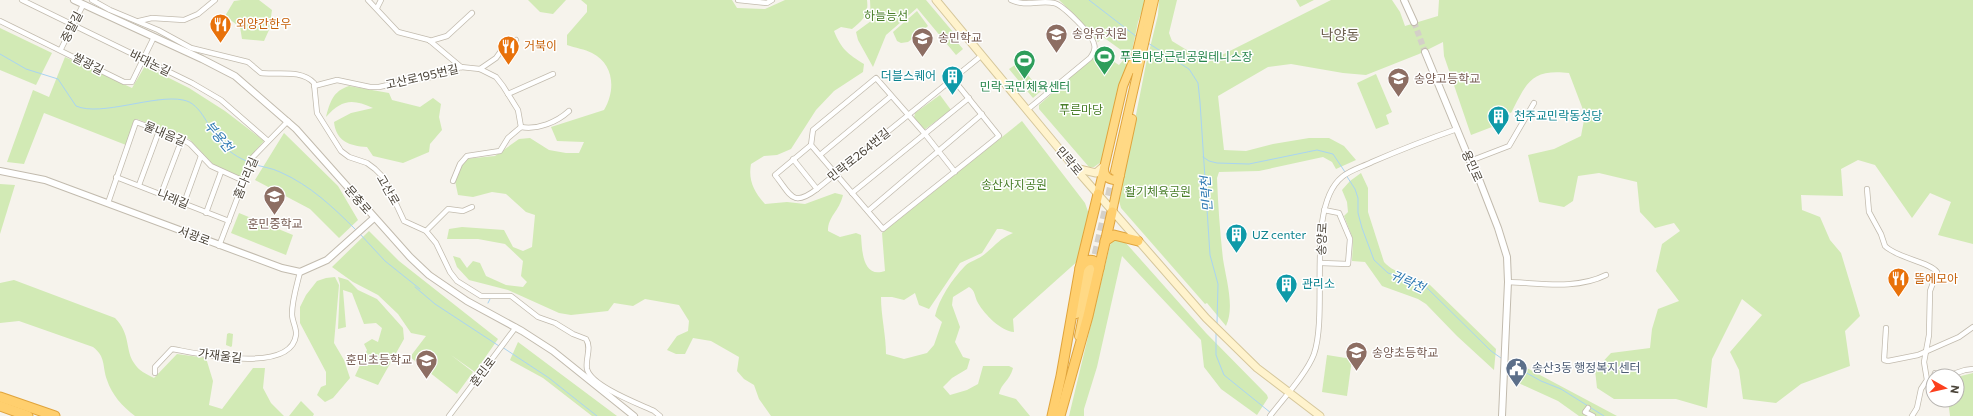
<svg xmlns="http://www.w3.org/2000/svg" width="1973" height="416" viewBox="0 0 1973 416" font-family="Commissioner,'Noto Sans KR',sans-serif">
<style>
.green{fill:#d2eab5;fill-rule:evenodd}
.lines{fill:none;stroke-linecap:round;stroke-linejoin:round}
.stream{stroke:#a9d4f2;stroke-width:1}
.tertiary-tunnel{stroke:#d4d0c8;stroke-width:6;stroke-dasharray:6 3;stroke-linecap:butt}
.trunk-tunnel{stroke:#d4d0c8;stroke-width:8;stroke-dasharray:8 4;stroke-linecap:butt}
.minor-casing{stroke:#c2bbae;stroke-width:6}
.tertiary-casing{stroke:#c2bbae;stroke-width:8}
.secondary-casing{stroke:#d6c79b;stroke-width:9}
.trunk-casing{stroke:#e0a43c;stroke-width:10}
.motorway-casing{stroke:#e0a43c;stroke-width:11}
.minor{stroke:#fff;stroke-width:4.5}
.tertiary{stroke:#fff;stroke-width:6}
.secondary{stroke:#fff3cd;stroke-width:7}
.trunk{stroke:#ffd985;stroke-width:8}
.motorway{stroke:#ffcf6e;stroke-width:9}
.labels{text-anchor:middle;stroke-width:3;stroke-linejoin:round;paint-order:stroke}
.park-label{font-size:12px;fill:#4a7f2a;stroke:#fff}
.food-label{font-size:12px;fill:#c56008;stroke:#fff;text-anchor:start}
.street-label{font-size:12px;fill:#4b4439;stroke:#fff}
.education-label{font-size:12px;fill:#785e54;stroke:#fff;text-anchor:start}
.leisure-label{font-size:12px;fill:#27864d;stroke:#fff;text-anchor:start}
.culture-label{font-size:12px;fill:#0d838f;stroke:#fff;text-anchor:start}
.service-label{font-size:12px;fill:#4e5e75;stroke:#fff;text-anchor:start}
.water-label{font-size:13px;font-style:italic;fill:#2e7ab2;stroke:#fff}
.quarter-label{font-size:14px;fill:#6e6250;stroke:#fff}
</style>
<rect width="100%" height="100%" fill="#f6f3ec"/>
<g class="green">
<path d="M241,0H259L272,10L269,30L264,41L242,39L240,27L225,16L234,1Z"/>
<path d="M528,0H566L553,14L540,12Z"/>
<path d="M581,0H732L737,8L765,9L785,0H867C869,15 863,20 852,29L841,27L834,31C841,49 848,54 864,64L863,72L834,91L816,110L791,149L777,155L764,156L751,164C748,180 754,192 765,204L787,202L805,204L835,193L843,195C839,212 828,216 828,231L840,237L856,233L861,235C862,249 862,279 885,271L882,233L1022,121L1085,203L1090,217L1080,259L1013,319L1014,332C1001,331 985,315 978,303C974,296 976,291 969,287L953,297L952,305L960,327L955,342L963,357L970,359L967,369L952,378L943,387L950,395L967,390L978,384L983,366H1009L1013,368C1009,382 1002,382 999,394L1016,399L1030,416H771L759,399L754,385L744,379L737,371L739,357L711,341L693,338L685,354H676L667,350L677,336L688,331L689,321L679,305L645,299L633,306L614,303L608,311L571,315L559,313L508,290L469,280L457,267L453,256L460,258L467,268L473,261L480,263L486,276L506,285L523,287L527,282L521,276L523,261L505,244L478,239H447L449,229L462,227L504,230L513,247L523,251L532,247L535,215L526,212L506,194L492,192L473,197L458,195L455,181L464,159L495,156L519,139L530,138L549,150L566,153H579L584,142L557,141L551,127L604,110C616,90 614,64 592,53C585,49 575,48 567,45V35L587,12V5ZM997,229H1002L1013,233C999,239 997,244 986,253C980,259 970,261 965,266C952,279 939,299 935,316L942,322L934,345L927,353L904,359L886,354C886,335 881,316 881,297H892L904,300L915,293L919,305L929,309L960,263L982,253Z"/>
<path d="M870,0H926L953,32L957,42L963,49L956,55L917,8L886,35L873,67L858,40L856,32L871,21Z"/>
<path d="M1059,0H1146L1138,22L1131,56L1114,107L1101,162L1094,167H1089L1039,109V105L1099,52L1119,65L1128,55L1103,37L1098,42L1077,17Z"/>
<path d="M1159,0H1177L1169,33L1172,41L1195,55L1204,64L1331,0H1392L1400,12L1405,26L1438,16L1439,0H1973V244L1938,235L1951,202L1930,193L1912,218L1875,165L1858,160L1841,169L1843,196L1801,195L1802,210L1820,217L1830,240L1841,253L1860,316L1845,331L1850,366L1801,384L1776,403L1743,399L1739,370L1730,352L1762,315L1742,299L1712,359L1707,408L1676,399H1614L1597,388L1595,370L1611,353L1650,348L1652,329L1658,309L1679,301L1656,271L1662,244L1680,231L1674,223L1655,228L1640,212L1637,182L1599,173L1578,176L1573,201L1564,207L1539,202L1528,155L1554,149L1581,136L1585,115L1569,73C1531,69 1527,82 1511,113L1499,108L1505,122L1471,135L1444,56L1443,42L1419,54L1366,75L1343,73L1291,64L1268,67L1218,96L1224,150L1246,151L1273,144L1309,138H1329L1344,146L1356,160L1336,169L1332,162L1323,157L1259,171L1219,172L1217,178C1218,205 1220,232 1223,259C1226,279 1235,307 1226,326L1207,303L1205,304L1121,208L1119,201L1146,64L1158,15Z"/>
<path d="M1296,0H1314L1300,7Z"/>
<path d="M917,11L928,26L908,42L901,43L897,41L893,32Z"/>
<path d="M0,28L52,53L36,85L0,70Z"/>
<path d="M65,57L132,88L145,66L189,88L225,111L264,141L254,152L241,177L214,165L189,139L137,119L126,145L44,113L24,164L7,162L33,90L49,97Z"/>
<path d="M1018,63L1041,91L1033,98L1009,69Z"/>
<path d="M1376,74L1392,112L1386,115L1389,124L1376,129L1357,83Z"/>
<path d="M349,86L389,93L392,100L420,107L433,98L441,104L439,117L442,130L430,144L429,152L403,163L373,156L367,147C349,146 336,141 334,122L351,113L373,108C352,98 341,100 326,117C330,102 333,91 349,86Z"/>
<path d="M940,95L951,110L924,130L914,118L915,113Z"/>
<path d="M284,133L338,186L358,220L339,238L310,209L255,180Z"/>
<path d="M1361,173L1368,188V212L1384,262C1395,275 1417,276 1430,285L1496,349L1494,370L1457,336L1426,304L1418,299L1382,286L1365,262L1352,261L1353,239L1344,216L1348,212L1347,202L1342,190L1350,181Z"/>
<path d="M0,184L15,185L0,234Z"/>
<path d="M239,213L293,235L286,255L231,233Z"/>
<path d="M369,231L399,261L498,339L475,372L451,355L473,372L457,394L410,357L426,336L411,333L398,314L378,295L353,282L332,267Z"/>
<path d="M1117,239L1125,242L1206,333L1267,395L1268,398L1257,415L1221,389L1204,367L1201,340L1122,256L1097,367L1084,409V416H1069L1110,245L1113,241Z"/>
<path d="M335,277L339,285L334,343L344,360L350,378L333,398L325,402L317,395L321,387L326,385V372L300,323V307L306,295L317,281L326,278Z"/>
<path d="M338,277L348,280L358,290L377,299L403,328L404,339L378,385L355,376L367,350L364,344L372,339L378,342L382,328L376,323L364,324L352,293L343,290L346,327L338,329L340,284Z"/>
<path d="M14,280L115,318C131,334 125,350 134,363C139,371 146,374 154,378L177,354L206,358L213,381L209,405L222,409L253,368H265L263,388L271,403L284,416H135C122,406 112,395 107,380C102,365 106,357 93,347L19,321L0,323V283Z"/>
<path d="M229,333L233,334L232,346L231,347L226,345L227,334Z"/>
<path d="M518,342L617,416H592L543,378L510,360Z"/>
<path d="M1327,355L1352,359L1347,396L1322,392Z"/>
<path d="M1512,360L1617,416H1579L1558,401L1512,380Z"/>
<path d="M1973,373V416H1950L1948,400H1957V377Z"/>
<path d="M301,401L314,414L313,416H289Z"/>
</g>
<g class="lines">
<g class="stream">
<path d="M1089,0L1137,37"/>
<path d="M1148,43L1189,69L1198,83L1200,102L1210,255L1218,284L1217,323"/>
<path d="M0,54L26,69L58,79L76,106C101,117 155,94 183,100C202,103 209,131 221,143C228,151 238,158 249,162"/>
<path d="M1203,157L1209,161L1217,163L1249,164L1317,150L1333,154L1345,172"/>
<path d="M253,164C262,167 272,168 280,172C310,185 334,208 356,230"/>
<path d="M1346,175L1355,189L1358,198V213L1362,228L1374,260L1388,273L1424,285L1491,351L1501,358"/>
<path d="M360,234L385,261L420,289"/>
<path d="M415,287L435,304L499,346"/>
<path d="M488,303L490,299"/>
<path d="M1216,333V355L1224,375L1271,413"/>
<path d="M502,347L549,378L597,416"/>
<path d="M1507,362L1541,381L1561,389L1604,416"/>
</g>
<path class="tertiary-tunnel" d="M1414,22L1425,52"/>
<path class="trunk-tunnel" d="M1093,266L1114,174"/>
<defs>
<g id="minor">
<path d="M22,0L192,83L221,100L268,141"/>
<path d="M92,0L110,10L158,30L191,48L248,62L261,73C278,75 301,69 314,83L317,113L341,151L349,157L367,163L375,169L384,178L404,221L426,231L436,243L450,272L457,281L481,296H511L538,317L555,323L573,334L586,339C592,348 585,359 587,369C591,386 639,404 654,411L660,416"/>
<path d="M368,0L398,32L429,40L461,67"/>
<path d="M738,0L767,3L772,0"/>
<path d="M1011,0C1026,7 1039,0 1054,3C1063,5 1092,34 1094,44C1096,49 1093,54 1090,58L1027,110"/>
<path d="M377,8L381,0"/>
<path d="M0,21L124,82H132L154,37"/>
<path d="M139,21L152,18L184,20L198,14L215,0"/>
<path d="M430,41L447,36L472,13"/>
<path d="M61,49L83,5"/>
<path d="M480,69L496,58L501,51L516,40"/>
<path d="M953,79L999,136C961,167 921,198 883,229L811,145L813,130L876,78L925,134L955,172"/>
<path d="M314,86L337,80L370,87H379L414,79L428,78L461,67L480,69L496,77L503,86L518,110L521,127"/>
<path d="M508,94L553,74"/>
<path d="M521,127C538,130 557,122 569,111"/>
<path d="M811,145L775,175C791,195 792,208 817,189L981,56"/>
<path d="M820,155L891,96"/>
<path d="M793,159L817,189"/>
<path d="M1470,161L1509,146L1534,103"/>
<path d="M116,177L229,221"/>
<path d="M453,181L460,164L467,156L500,151L508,138L521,127"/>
<path d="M139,185L159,131"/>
<path d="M1867,189L1869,212L1881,234L1885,246C1897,258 1930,262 1937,272L1930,291L1929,335L1924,362L1927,380L1921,389L1917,408L1912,416"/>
<path d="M852,193L969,98"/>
<path d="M161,194L182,139"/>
<path d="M108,203L136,122L182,139L190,144L211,166L244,181"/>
<path d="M184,203L201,156"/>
<path d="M868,211L982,114"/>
<path d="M206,213L221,172"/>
<path d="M426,231L448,209L463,211L472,207"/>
<path d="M219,246L253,157L288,121"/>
<path d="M1321,263L1348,264L1350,239L1339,213L1324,210"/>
<path d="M1508,282C1540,283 1576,290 1606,275"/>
<path d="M1886,328L1884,360L1888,361L1918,355L1959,337L1973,327"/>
<path d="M155,373V367L172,349C196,353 291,375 296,335C297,329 292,321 292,314C292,300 297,285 300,272"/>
<path d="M1934,376L1935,373"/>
<path d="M1947,376L1965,370L1973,369"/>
<path d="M1927,380L1933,382"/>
<path d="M1588,408L1585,412L1593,416"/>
<path d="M449,416L516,327"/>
<path d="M1270,416C1283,399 1307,373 1314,354C1329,310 1305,207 1342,177C1350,170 1362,167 1372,162C1400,150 1428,139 1457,129"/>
</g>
<g id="tertiary">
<path d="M74,0L202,59L235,76L296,129L410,257L429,275L467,301L522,331L553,351L634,416"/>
<path d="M1404,0L1414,22"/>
<path d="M1425,52L1470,161L1479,179L1498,228L1507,257L1508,282L1502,416"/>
<path d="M0,171L45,180L282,268L300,272L327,260L374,218"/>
</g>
<g id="secondary">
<path d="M936,0L1075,168L1206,318L1257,368L1320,416"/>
<path d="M1075,168L1096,173L1104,166"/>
</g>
<g id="trunk">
<path d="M1133,69L1149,1"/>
<path d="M1104,169C1104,175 1107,179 1114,180L1120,175"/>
<path d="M1115,171L1154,0"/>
<path d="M1098,194L1123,86L1132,64"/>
<path d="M1112,212L1132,119"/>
<path d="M1076,314L1087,264"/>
<path d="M1079,336L1093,267"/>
</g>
<g id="motorway">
<path d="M1105,241L1114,235L1138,241"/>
<path d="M1080,268C1084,262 1089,258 1096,262L1099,268"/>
<path d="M0,397L55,416"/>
<path d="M0,406L28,416"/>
<path d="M1052,416L1061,376L1080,268L1098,194"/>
<path d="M1060,416L1088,316L1112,212"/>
</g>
</defs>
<use href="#minor" class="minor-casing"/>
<use href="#tertiary" class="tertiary-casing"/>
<use href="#secondary" class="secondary-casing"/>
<use href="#trunk" class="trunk-casing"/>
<use href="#motorway" class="motorway-casing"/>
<use href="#minor" class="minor"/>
<use href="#tertiary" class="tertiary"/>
<use href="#secondary" class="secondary"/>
<use href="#trunk" class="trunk"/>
<use href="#motorway" class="motorway"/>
</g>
<defs>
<symbol id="restaurant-pin" viewBox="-11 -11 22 30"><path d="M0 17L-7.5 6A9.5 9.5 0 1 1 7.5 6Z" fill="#e8710a" stroke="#fff"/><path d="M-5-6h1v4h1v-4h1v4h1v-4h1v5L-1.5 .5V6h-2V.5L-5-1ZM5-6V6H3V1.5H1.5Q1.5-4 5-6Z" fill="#fff"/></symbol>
<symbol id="school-pin" viewBox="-11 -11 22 30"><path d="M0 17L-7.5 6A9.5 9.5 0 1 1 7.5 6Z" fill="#8d6e63" stroke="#fff"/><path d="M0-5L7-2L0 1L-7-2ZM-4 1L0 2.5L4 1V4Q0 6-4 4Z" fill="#fff"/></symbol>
<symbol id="stadium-pin" viewBox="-11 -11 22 30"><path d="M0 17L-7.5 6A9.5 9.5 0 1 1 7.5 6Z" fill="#2e9e5b" stroke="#fff"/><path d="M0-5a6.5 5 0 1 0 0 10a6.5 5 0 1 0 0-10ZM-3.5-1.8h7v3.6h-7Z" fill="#fff"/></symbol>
<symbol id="building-pin" viewBox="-11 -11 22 30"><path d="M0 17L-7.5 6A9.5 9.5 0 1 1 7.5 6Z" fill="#0f9aa8" stroke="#fff"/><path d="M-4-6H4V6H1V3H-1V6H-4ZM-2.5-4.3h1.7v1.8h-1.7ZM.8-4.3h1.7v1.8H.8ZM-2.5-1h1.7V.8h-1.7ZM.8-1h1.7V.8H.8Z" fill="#fff"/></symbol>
<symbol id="civic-pin" viewBox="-11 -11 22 30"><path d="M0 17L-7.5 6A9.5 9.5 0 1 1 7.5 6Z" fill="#5c6f8a" stroke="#fff"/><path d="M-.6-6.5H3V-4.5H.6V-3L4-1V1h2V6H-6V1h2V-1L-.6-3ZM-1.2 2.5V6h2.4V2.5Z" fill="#fff"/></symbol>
</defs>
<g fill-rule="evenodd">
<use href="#restaurant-pin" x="208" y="12" width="25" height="34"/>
<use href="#school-pin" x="1044" y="22" width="25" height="34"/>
<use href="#school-pin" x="910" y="26" width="25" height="34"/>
<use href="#restaurant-pin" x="496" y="34" width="25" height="34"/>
<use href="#stadium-pin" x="1092" y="44" width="25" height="34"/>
<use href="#stadium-pin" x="1012" y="48" width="25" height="34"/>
<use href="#building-pin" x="940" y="64" width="25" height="34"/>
<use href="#school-pin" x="1386" y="66" width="25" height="34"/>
<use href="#building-pin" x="1486" y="104" width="25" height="34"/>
<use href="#school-pin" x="262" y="184" width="25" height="34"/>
<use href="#building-pin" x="1224" y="222" width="25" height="34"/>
<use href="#restaurant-pin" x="1886" y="266" width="25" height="34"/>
<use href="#building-pin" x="1274" y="272" width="25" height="34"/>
<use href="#school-pin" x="1344" y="340" width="25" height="34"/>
<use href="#school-pin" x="414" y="348" width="25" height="34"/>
<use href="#civic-pin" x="1504" y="356" width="25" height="34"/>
</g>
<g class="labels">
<g class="park-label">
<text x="886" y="20">하늘능선</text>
<text x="1081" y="114">푸른마당</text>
<text x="1014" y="189">송산사지공원</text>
<text x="1158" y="196">활기체육공원</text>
</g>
<g class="food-label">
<text x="236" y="28">외양간한우</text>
<text x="524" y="50">거북이</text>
<text x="1914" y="283">뜰에모아</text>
</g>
<g class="street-label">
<text transform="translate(72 27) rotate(-63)" y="4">중말길</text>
<text transform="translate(150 63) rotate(26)" y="4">바대논길</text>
<text transform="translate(88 64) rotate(27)" y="4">쌀광길</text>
<text transform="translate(422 77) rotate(-13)" y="4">고산로195번길</text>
<text transform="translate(165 134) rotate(23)" y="4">물내음길</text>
<text transform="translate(859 155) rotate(-39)" y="4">민락로264번길</text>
<text transform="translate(1069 161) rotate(50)" y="4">민락로</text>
<text transform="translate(1472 166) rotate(66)" y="4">용민로</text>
<text transform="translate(246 178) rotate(-67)" y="4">홈다리길</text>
<text transform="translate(388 190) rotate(60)" y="4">고산로</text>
<text transform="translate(173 199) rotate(22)" y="4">나래길</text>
<text transform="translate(358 200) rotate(49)" y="4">문충로</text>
<text transform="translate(194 236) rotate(20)" y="4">서광로</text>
<text transform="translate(1322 239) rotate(-87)" y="4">송양로</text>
<text transform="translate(220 356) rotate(7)" y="4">가재울길</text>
<text transform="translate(483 372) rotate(-52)" y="4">훈민로</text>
</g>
<g class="education-label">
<text x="1072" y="38">송양유치원</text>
<text x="938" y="42">송민학교</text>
<text x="1414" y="83">송양고등학교</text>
<text x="275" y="228" text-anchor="middle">훈민중학교</text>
<text x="1372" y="357">송양초등학교</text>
<text x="412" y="364" text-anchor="end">훈민초등학교</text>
</g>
<g class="leisure-label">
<text x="1120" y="61">푸른마당근린공원테니스장</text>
<text x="1025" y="91" text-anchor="middle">민락 국민체육센터</text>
</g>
<g class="culture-label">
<text x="936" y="80" text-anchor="end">더블스퀘어</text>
<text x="1514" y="120">천주교민락동성당</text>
<text x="1252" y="239">UZ center</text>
<text x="1302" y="288">관리소</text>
</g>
<g class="service-label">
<text x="1532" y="372">송산3동 행정복지센터</text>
</g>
<g class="water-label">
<text transform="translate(219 136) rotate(50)" y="5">부용천</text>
<text transform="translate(1206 194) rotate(-94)" y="5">민락천</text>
<text transform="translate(1408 281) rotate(24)" y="5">귀락천</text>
</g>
<g class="quarter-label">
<text x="1340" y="40">낙양동</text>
</g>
</g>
<g transform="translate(1945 388) rotate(98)"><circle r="19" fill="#ffffff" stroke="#b7b4b0"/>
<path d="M0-3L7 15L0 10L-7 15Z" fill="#fc3f1d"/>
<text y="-6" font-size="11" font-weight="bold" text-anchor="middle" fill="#4b4439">N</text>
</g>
</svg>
